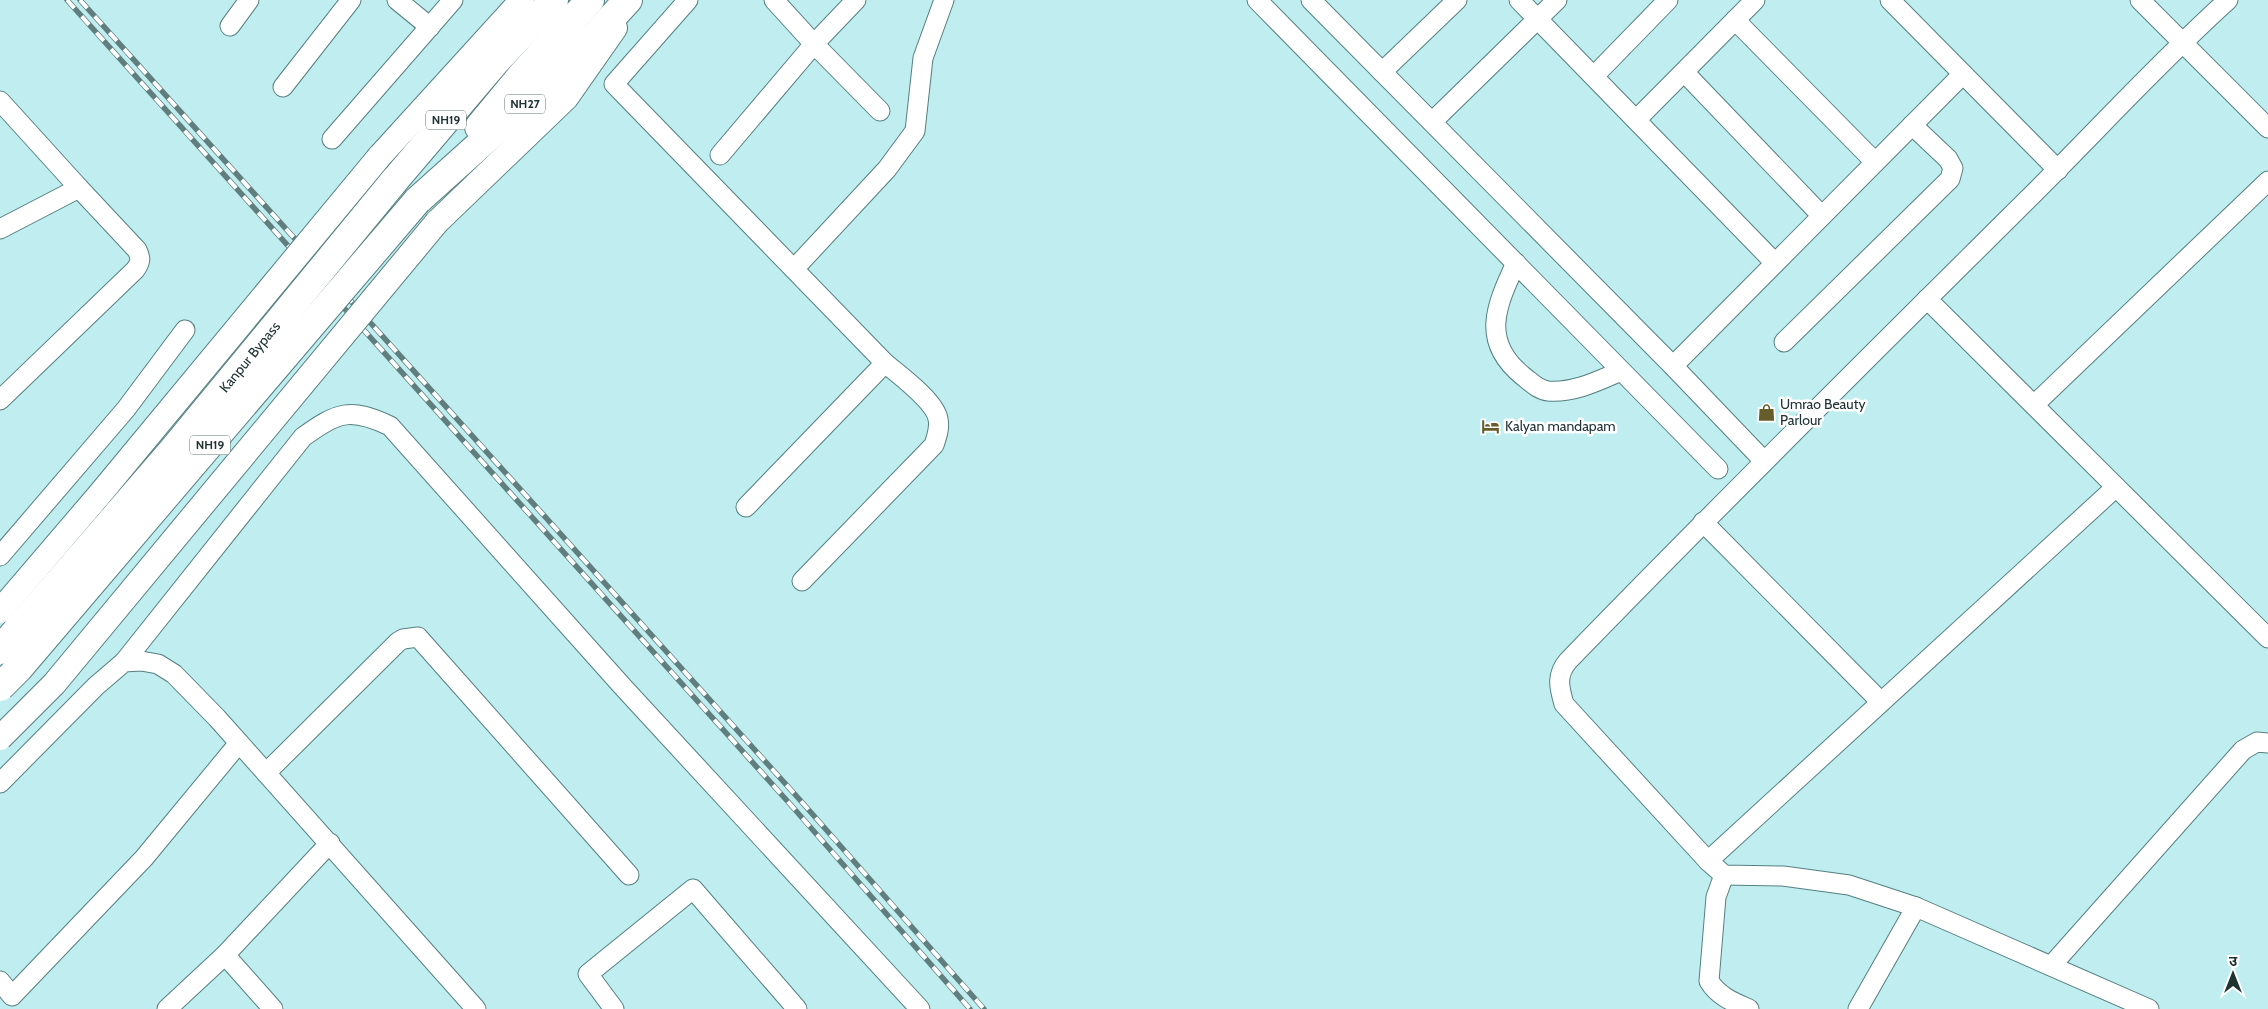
<svg xmlns="http://www.w3.org/2000/svg" width="2268" height="1009" viewBox="0 0 2268 1009" font-family="Cabin,'Noto Sans Devanagari',sans-serif">
<style>
.lines{fill:none;stroke-linecap:round;stroke-linejoin:round}
.minor-casing{stroke:#547f80;stroke-width:21}
.major-casing{stroke:#547f80;stroke-width:26}
.highway-casing{stroke:#547f80;stroke-width:30}
.minor{stroke:#fff;stroke-width:19}
.major{stroke:#fff;stroke-width:24}
.highway{stroke:#fff;stroke-width:28}
.rail-casing{stroke:#607e7e;stroke-width:5.5}
.rail{stroke:#fff;stroke-width:4;stroke-dasharray:11;stroke-linecap:butt}
.major-bridge-casing{stroke:#547f80;stroke-width:26;stroke-linecap:butt}
.highway-bridge-casing{stroke:#547f80;stroke-width:30;stroke-linecap:butt}
.major-bridge{stroke:#fff;stroke-width:24}
.highway-bridge{stroke:#fff;stroke-width:28}
.labels{text-anchor:middle;stroke-width:5;stroke-linejoin:round;paint-order:stroke}
.shield{fill:#fff;stroke:#637070;stroke-width:1}
.shield-label{font-size:12px;font-weight:bold;fill:#203333}
.street-label{font-size:14px;fill:#203333;stroke:#fff}
.poi-label{font-size:14px;fill:#203333;stroke:#fff;text-anchor:start}
</style>
<rect width="100%" height="100%" fill="#c0eef0"/>
<g class="lines">
<defs>
<g id="minor">
<path d="M397,0L430,27"/>
<path d="M688,0L614,84L885,363C899,375 935,401 938,419C940,428 937,436 934,445L802,581"/>
<path d="M774,0L814,44L856,0"/>
<path d="M1257,0L1718,469"/>
<path d="M1311,0L1673,366L1764,461"/>
<path d="M1519,0L1775,263"/>
<path d="M1890,0L2058,170"/>
<path d="M2140,0L2268,128"/>
<path d="M1735,20L1875,162"/>
<path d="M230,26L249,0"/>
<path d="M1382,72L1457,0"/>
<path d="M1684,72L1822,216"/>
<path d="M1594,76L1668,0"/>
<path d="M283,87L351,0"/>
<path d="M0,101L79,188L0,229"/>
<path d="M1636,120L1755,0"/>
<path d="M1432,122L1557,0"/>
<path d="M332,139L453,0"/>
<path d="M720,155L814,44L880,111"/>
<path d="M1516,263C1496,306 1480,341 1523,376C1531,382 1538,390 1548,391C1574,393 1598,381 1621,371"/>
<path d="M794,269L887,169L915,131L923,58L944,0"/>
<path d="M1927,299L2268,638"/>
<path d="M1784,342L1950,179L1953,168L1948,159L1912,125"/>
<path d="M1673,366L1963,74"/>
<path d="M0,400L135,270C141,262 141,258 137,250L79,188"/>
<path d="M2034,405L2268,181"/>
<path d="M746,507L885,363"/>
<path d="M1703,522L1881,702"/>
<path d="M0,556L126,409L185,330"/>
<path d="M124,662L303,437C338,412 350,407 390,426L623,687L920,1009"/>
<path d="M266,773L398,642L403,639L418,637L629,875"/>
<path d="M0,783L96,686L124,662L141,661L158,664L174,674L217,718L476,1009"/>
<path d="M1708,861L2116,487"/>
<path d="M1724,875L1716,897L1709,981C1718,996 1733,1002 1749,1009"/>
<path d="M225,955L273,1009"/>
<path d="M2051,966L2243,750L2257,742L2268,743"/>
<path d="M0,981L12,996L144,858L239,743"/>
<path d="M167,1009L225,955L330,843"/>
<path d="M614,1009L588,974L693,889L797,1009"/>
<path d="M1858,1009L1916,907"/>
<path d="M2149,1009L1916,907L1849,885L1783,876L1724,875L1708,861L1564,704C1559,687 1556,675 1568,661C1718,506 1872,354 2025,202C2093,135 2157,64 2228,0"/>
</g>
<g id="major">
<path d="M379,157L522,0"/>
<path d="M437,222L566,98L615,28"/>
</g>
<g id="highway">
<path d="M479,127L522,75L590,0"/>
<path d="M395,180L497,60L554,0"/>
<path d="M417,201L564,69L628,0"/>
</g>
</defs>
<use href="#minor" class="minor-casing"/>
<use href="#major" class="major-casing"/>
<use href="#highway" class="highway-casing"/>
<use href="#minor" class="minor"/>
<use href="#major" class="major"/>
<use href="#highway" class="highway"/>
<defs>
<g id="rail">
<path d="M67,0L790,804L970,1009"/>
<path d="M80,0L800,800L984,1009"/>
</g>
</defs>
<use href="#rail" class="rail-casing"/>
<use href="#rail" class="rail"/>
<defs>
<g id="major-bridge">
<path d="M0,611L100,494L379,157"/>
<path d="M0,738L54,684L437,222"/>
</g>
<g id="highway-bridge">
<path id="s1" d="M0,650L173,450L395,180"/>
<path d="M0,687L19,668L417,201"/>
</g>
</defs>
<use href="#major-bridge" class="major-bridge-casing"/>
<use href="#highway-bridge" class="highway-bridge-casing"/>
<use href="#major-bridge" class="major-bridge"/>
<use href="#highway-bridge" class="highway-bridge"/>
</g>
<defs>
<symbol id="shop-bare" viewBox="-9 -9 18 18"><path d="M-5-2.5h2.3a2.7 3.5 0 0 1 5.4 0H5L5.5 6h-11ZM-1.5-2.5h3a1.5 2.3 0 0 0-3 0Z" fill="#665d2a" stroke="#fff" stroke-width="2.5" paint-order="stroke"/></symbol>
<symbol id="hotel-bare" viewBox="-9 -9 18 18"><path d="M-6-4.5h1.5V1H6V5H4.5V3h-9V5H-6ZM-4 0a1.8 1.8 0 1 1 3.6 0ZM.5 0V-2.5h3Q6-2.5 6 0Z" fill="#665d2a" stroke="#fff" stroke-width="2.5" paint-order="stroke"/></symbol>
</defs>
<g fill-rule="evenodd">
<use href="#shop-bare" x="1754" y="400" width="25" height="25"/>
<use href="#hotel-bare" x="1478" y="414" width="25" height="25"/>
</g>
<g class="labels">
<g class="shield">
<rect x="505" y="94.5" width="40" height="19" rx="4"/>
<rect x="426" y="110.5" width="40" height="19" rx="4"/>
<rect x="190" y="435.5" width="40" height="19" rx="4"/>
</g>
<g class="shield-label">
<text x="525" y="108">NH27</text>
<text x="446" y="124">NH19</text>
<text x="210" y="449">NH19</text>
</g>
<g class="street-label">
<text dy="5" stroke="none"><textPath href="#s1" startOffset="385">Kanpur Bypass</textPath></text>
</g>
<g class="poi-label">
<text x="1780" y="409">Umrao Beauty<tspan x="1780" dy="16">Parlour</tspan></text>
<text x="1505" y="431">Kalyan mandapam</text>
</g>
</g>
<g transform="translate(2233 974)" stroke="#ffffff" stroke-width="4" paint-order="stroke">
<path d="M0-4L9 19L0 12L-9 19Z" fill="#203333"/>
<text y="-8" font-size="14" font-weight="bold" text-anchor="middle" fill="#203333">उ</text>
</g>
</svg>
